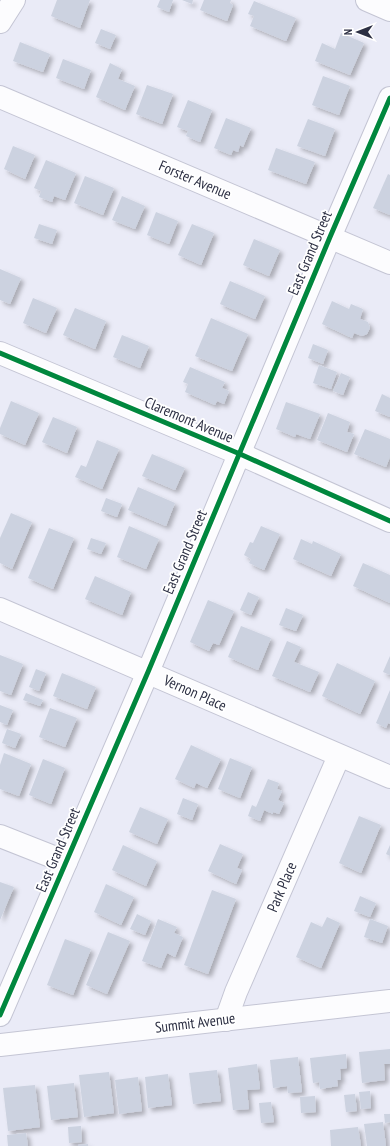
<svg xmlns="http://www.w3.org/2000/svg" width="390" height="1146" viewBox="0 0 390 1146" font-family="'PT Sans Narrow',sans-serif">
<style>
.building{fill:#ccd2e0;filter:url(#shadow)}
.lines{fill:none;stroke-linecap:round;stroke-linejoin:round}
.minor-casing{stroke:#c4c5d4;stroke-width:24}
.minor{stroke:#fcfcfe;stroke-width:22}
.cycleway-casing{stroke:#fff;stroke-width:8}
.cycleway{stroke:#00873e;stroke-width:5}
.labels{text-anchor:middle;stroke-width:3.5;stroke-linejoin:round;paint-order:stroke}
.street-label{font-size:15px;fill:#2c2f43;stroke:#fff}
</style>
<defs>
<filter id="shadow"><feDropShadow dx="3.5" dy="3.5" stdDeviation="2" flood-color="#0004"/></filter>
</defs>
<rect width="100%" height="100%" fill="#eaebf7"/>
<g class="building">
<path d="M57,0H90L80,28L51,16Z"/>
<path d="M160,0H173L169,12L157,7Z"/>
<path d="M182,0H193L192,4Z"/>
<path d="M204,0H231L230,3L233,5L227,21L200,10Z"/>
<path d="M254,1L296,18L286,41L250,26L254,16L248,14Z"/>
<path d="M101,29L116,35L110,49L95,43Z"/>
<path d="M341,33L364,43L350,75L315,61L322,43L335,49Z"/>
<path d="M20,42L50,54L43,72L13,61Z"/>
<path d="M63,59L91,70L84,89L56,78Z"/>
<path d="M110,63L122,69L118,79L135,86L125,110L96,97Z"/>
<path d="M323,76L350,86L339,115L312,105Z"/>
<path d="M147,85L173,94L162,124L136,114Z"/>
<path d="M188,100L212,110L200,142L186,136L188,131L177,127Z"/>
<path d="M226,118L251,128L243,147L240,145L238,152L233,150L231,155L214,148Z"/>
<path d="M308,119L335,129L325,156L297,146Z"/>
<path d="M13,146L35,155L25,179L4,169Z"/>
<path d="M276,148L315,162L306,184L268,170Z"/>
<path d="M46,160L76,173L65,200L54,196L52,202L39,197L41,191L34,188Z"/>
<path d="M388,174L390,175V215L373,208Z"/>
<path d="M85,176L114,188L103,215L74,203Z"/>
<path d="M122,196L145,206L135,229L112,220Z"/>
<path d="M156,212L178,221L169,244L147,235Z"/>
<path d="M39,224L57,230L52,244L34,238Z"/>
<path d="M192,224L214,233L201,265L178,255Z"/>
<path d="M254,239L280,250L269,276L243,265Z"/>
<path d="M0,269L21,278L10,304L0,300Z"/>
<path d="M230,281L265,296L255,319L220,304Z"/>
<path d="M33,298L57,308L46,333L23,323Z"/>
<path d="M332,301L349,309L351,304L363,309L360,319L368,322L370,328L367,334L362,336L354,333L352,338L322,324Z"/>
<path d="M75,308L106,321L95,349L63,335Z"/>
<path d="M211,318L248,334L232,371L195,356Z"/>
<path d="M122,335L149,346L140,368L113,357Z"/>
<path d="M313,344L328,350L323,364L308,358Z"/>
<path d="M319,365L337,372L331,389L313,383Z"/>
<path d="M190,367L225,382L222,388L229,391L224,404L217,401L215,405L185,392L188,384L183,382Z"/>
<path d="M341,373L350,377L343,395L333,391Z"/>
<path d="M382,394L390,398V417L375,411Z"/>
<path d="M11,401L39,413L25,445L0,434V428Z"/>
<path d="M286,402L320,414L310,439L296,434L295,437L276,429Z"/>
<path d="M328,413L350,422L347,432L354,434L347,452L317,440Z"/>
<path d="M53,417L77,427L67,453L42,442Z"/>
<path d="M365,429L390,439V457L386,467L354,454Z"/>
<path d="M97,440L119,449L102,489L75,477L81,465L86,467Z"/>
<path d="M152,454L185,468L175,490L142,476Z"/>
<path d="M138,487L175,503L166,526L128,510Z"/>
<path d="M106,498L122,504L117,517L101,511Z"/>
<path d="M11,513L32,522L12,569L0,563V538Z"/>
<path d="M129,526L159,539L146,569L117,557Z"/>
<path d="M261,526L280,534L264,570L249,563L251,559L244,555L250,542L253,543Z"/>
<path d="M49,528L74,538L53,589L28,578Z"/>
<path d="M91,538L106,543L101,554L87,549Z"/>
<path d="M301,539L312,544L313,541L341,554L331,576L293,559Z"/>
<path d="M363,563L390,575V603L353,586Z"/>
<path d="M95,576L131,592L122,615L85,599Z"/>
<path d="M248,592L259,597L251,615L240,610Z"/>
<path d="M208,600L234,611L219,645L213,643L209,651L190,642Z"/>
<path d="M286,608L303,615L296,631L279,625Z"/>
<path d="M241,626L271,638L258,670L228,657Z"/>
<path d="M287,641L301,647L294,662L319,672L310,692L272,676Z"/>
<path d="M0,655L23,664L11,695L0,691Z"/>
<path d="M390,656V675L383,672Z"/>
<path d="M337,663L375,681L360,714L322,696Z"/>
<path d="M36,669L46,673L39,691L29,687Z"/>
<path d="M62,673L96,687L87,709L53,696Z"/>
<path d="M390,690V724L388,723L386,728L376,723Z"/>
<path d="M26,693L43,700L40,706L23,700Z"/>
<path d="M0,705L13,710L7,725L0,722Z"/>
<path d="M50,708L77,718L65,747L39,737Z"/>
<path d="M7,729L21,734L15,748L2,743Z"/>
<path d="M191,745L221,759L207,788L196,783L194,788L175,779Z"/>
<path d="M4,753L31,764L19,796L0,789V765Z"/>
<path d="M230,758L252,767L240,798L218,789Z"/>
<path d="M43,759L65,768L51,804L29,795Z"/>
<path d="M268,779L279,783L277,789L282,791L278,800L284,803L279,814L273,812V814L264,810L260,821L248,816L252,805L256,807Z"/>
<path d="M183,798L198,804L192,820L177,814Z"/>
<path d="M140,807L168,819L157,844L129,832Z"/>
<path d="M359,816L381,825L361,873L339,863Z"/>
<path d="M220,844L243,854L237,868L242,870L236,884L208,871Z"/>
<path d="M123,845L157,861L146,886L112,870Z"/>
<path d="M390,845V856L386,854Z"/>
<path d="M0,882L14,887L0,920Z"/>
<path d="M106,884L134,897L121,925L94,912Z"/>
<path d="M212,890L236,899L208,974L184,965Z"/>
<path d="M360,896L376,903L370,917L354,911Z"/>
<path d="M137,914L151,921L145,935L130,929Z"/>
<path d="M327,917L340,923L321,968L296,957L311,922L322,927Z"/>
<path d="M158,919L177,927L174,933L183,937L175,957L167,953L161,968L142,961Z"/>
<path d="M370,919L388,926L382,943L364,937Z"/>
<path d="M108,932L130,941L107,994L86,985Z"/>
<path d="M65,939L91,949L73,995L47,985Z"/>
<path d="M390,1049V1064H384L385,1080L362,1083L359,1052Z"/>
<path d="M346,1054L347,1068L340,1069L341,1080H337L338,1086L320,1089L319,1082L313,1083L310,1058Z"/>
<path d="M298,1057L302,1092L288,1093L287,1086L273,1088L270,1060Z"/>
<path d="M257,1064L260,1089L247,1090L249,1109L233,1110L228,1068Z"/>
<path d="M217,1070L221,1101L193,1104L189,1073Z"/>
<path d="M109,1072L114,1113L84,1117L79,1075Z"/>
<path d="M168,1074L172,1105L148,1108L145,1077Z"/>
<path d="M138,1077L142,1111L119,1114L115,1080Z"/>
<path d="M74,1083L78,1117L51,1120L47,1086Z"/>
<path d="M35,1085L40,1127L8,1131L3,1088Z"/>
<path d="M370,1091L371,1108L361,1109L359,1092Z"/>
<path d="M355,1094L357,1111L346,1112L344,1095Z"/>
<path d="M315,1096L316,1112L301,1113L300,1097Z"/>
<path d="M271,1102L274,1122L261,1123L259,1103Z"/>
<path d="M384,1114H390V1122L385,1123Z"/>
<path d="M383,1122L386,1146H367L364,1124Z"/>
<path d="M81,1126L82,1142L69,1143L68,1127Z"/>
<path d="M358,1127L361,1146H331L330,1130Z"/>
<path d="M26,1133L28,1146H8L7,1135Z"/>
<path d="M88,1144V1146H78V1145Z"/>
</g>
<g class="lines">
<defs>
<g id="minor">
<path d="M367,0L390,10"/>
<path d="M0,22L14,0"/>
<path d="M0,97L390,263"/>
<path d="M0,353L240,454L390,521"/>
<path d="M0,609L390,777"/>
<path d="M0,836L66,862"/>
<path d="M0,1015L148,672L330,237L390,98"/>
<path d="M226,1020L236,992L339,756"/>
<path d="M0,1045L390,1001"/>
</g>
</defs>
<use href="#minor" class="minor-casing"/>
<use href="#minor" class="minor"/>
<defs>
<g id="cycleway">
<path d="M0,353L240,454L390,521"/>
<path d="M0,1015L148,672L330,237L390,98"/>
</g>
</defs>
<use href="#cycleway" class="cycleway-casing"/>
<use href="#cycleway" class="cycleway"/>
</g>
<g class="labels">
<g class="street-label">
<text transform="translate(195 180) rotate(23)" y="5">Forster Avenue</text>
<text transform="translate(310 253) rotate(-67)" y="5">East Grand Street</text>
<text transform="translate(189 420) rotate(23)" y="5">Claremont Avenue</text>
<text transform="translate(185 552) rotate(-67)" y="5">East Grand Street</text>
<text transform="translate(195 693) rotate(24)" y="5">Vernon Place</text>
<text transform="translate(58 850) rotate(-67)" y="5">East Grand Street</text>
<text transform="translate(282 887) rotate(-67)" y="5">Park Place</text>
<text transform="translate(195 1023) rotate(-7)" y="5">Summit Avenue</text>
</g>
</g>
<g transform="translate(358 32) rotate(270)" stroke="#ffffff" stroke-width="3" paint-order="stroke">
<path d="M0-3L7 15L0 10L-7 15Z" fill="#2c2f43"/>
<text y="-6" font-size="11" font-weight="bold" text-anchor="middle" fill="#2c2f43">N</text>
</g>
</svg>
